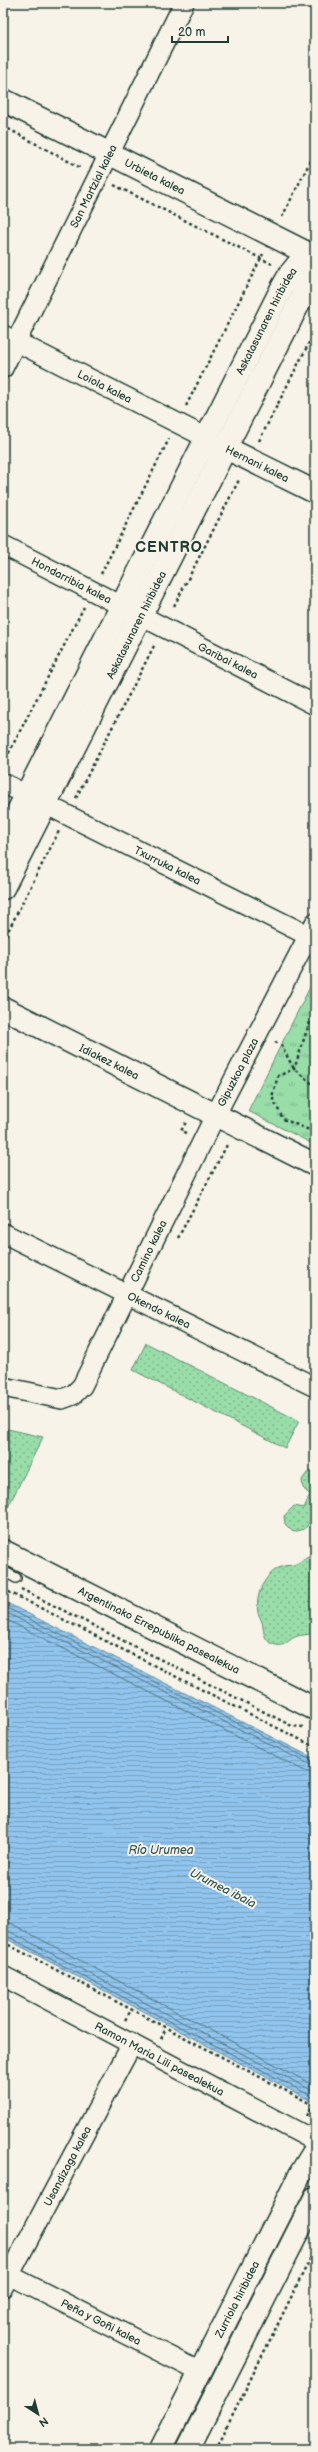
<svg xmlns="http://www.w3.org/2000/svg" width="318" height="2452" viewBox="0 0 318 2452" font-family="'Balsamiq Sans',sans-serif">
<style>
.grass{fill:url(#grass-dots);stroke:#5c8d6e}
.park{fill:url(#park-tufts);stroke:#5c8d6e}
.water{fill:url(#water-rules);stroke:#638fa4}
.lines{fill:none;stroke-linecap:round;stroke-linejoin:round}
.shore{stroke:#4d737e;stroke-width:1}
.lane-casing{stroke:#1f3d34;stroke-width:12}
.street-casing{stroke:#1f3d34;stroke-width:22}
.secondary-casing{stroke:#1f3d34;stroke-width:25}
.path{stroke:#1f3d34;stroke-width:2.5;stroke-dasharray:3 3;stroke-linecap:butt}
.lane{stroke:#f7f3e8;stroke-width:9}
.street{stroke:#f7f3e8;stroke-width:19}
.secondary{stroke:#f7f3e8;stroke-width:22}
.labels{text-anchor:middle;stroke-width:4;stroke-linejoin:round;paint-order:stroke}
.street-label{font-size:11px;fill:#1f3d34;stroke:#f7f3e8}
.water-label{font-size:12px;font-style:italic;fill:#365859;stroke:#f7f3e8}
.district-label{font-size:15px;font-weight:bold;letter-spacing:1px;fill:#1f3d34;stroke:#f7f3e8}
</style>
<defs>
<pattern id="grass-dots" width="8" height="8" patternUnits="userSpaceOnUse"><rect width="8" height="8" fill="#99dda9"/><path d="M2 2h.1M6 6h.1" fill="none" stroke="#7cb48a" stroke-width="1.8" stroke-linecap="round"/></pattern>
<pattern id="park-tufts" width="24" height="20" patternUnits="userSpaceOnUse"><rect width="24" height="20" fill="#99dda9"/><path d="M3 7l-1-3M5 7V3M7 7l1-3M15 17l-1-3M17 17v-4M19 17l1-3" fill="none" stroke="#7cb48a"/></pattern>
<pattern id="water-rules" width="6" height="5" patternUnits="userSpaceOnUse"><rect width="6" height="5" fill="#91c5ee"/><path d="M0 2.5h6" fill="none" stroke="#76a1c2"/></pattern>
</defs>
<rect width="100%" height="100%" fill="#f7f3e8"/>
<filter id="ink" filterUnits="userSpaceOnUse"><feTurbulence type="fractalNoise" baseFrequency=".025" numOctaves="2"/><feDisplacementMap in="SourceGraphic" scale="8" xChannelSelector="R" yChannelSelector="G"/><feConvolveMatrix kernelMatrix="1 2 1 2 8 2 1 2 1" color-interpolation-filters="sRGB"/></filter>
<g filter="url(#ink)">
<g class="grass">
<path d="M146,1343L299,1421L285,1448L133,1370Z"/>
<path d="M3,1428L43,1437L6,1511L3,1509Z"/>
<path d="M315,1470V1524L310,1521L305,1529L293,1532L285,1524L284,1516L294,1506L304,1508L310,1495L303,1488L302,1480L307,1473Z"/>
<path d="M315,1556V1632C308,1636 301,1634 295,1637C288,1640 285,1647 276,1645C266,1643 264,1636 263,1627C263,1622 260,1618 258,1613C255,1595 264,1574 281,1567C285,1565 289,1566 293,1565C303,1562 302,1557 315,1556Z"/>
</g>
<path class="park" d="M315,977V1145L248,1111Z"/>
<path class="water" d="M3,1601L315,1759V2103L3,1937Z"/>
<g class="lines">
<g class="shore">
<path d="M3,1606L315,1762"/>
<path d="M3,1611L315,1767"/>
<path d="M3,1618L307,1772L315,1773"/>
<path d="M3,1922L12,1924L315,2086"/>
<path d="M3,1928L315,2092"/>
<path d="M3,1934L315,2098"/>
</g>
<defs>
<path id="lane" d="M3,1571L16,1578"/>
<g id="street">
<path id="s1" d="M3,335L207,438"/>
<path id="s2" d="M3,368L184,3"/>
<path id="s3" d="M3,545L315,705"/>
<path id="s4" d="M3,783L315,939"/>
<path id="s5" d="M3,1233L315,1387"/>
<path id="s6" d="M3,1387L62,1399L73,1395L82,1386L215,1116L315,923"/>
<path id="s7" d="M3,1976L315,2141"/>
<path id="s8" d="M3,2272L200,2372"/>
<path id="s9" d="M3,2287L132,2044"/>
</g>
<g id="secondary">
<path id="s10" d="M3,100L307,253"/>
<path id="s11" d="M212,448H226L315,492"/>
<path id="s12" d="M3,841L281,290L290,274L307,253"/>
<path id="s13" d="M3,888L309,283L313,268L307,253"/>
<path id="s14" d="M3,1008L315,1165"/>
<path id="s15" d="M3,1551L315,1709"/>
<path id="s16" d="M161,2449L302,2171L315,2150"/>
<path d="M188,2449L315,2198"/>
</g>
</defs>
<use href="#lane" class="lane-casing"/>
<use href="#street" class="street-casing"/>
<use href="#secondary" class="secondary-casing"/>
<g class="path">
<path d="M3,126L81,168"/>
<path d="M114,185L272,264"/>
<path d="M282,217L315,152"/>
<path d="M186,406L263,254"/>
<path d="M259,441L315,331"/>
<path d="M101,574L169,439"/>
<path d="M174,606L240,478"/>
<path d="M3,764L84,607"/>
<path d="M76,798L155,644"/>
<path d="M3,941L59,831"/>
<path d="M315,1011C306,1029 301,1050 294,1069L278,1076L272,1097L283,1119L307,1129L315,1130"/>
<path d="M275,1042L281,1045L294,1069L315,1086"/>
<path d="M186,1133L181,1131L186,1122"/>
<path d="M178,1238L228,1143"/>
<path d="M3,1589L315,1747"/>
<path d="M21,1589L292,1726L303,1727"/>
<path d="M3,1942L315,2106"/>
<path d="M125,2020L132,2009"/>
<path d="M161,2039L166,2028"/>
<path d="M307,2116L313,2105"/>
<path d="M216,2449L315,2249"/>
</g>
<use href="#lane" class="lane"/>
<use href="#street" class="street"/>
<use href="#secondary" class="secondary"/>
</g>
</g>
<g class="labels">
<g class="street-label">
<text dy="4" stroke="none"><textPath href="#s10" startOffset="170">Urbieta kalea</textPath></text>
<text dy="4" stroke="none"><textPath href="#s2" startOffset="203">San Martzial kalea</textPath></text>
<text dy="4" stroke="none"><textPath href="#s12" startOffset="583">Askatasunaren hiribidea</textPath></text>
<text dy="4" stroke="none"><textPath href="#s1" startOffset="114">Loiola kalea</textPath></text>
<text dy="4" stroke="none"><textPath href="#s11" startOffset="49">Hernani kalea</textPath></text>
<text dy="4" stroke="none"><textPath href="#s3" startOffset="77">Hondarribia kalea</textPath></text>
<text dy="4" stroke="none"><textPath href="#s13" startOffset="295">Askatasunaren hiribidea</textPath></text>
<text dy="4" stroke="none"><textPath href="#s3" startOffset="253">Garibai kalea</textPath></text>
<text dy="4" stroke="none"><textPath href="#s4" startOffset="184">Txurruka kalea</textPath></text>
<text dy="4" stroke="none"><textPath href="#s14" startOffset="119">Idiakez kalea</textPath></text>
<text dy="4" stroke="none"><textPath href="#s6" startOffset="435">Gipuzkoa plaza</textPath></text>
<text dy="4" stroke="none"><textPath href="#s6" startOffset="235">Camino kalea</textPath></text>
<text dy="4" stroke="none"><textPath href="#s5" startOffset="174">Okendo kalea</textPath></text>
<text dy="4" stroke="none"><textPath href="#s15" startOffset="175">Argentinako Errepublika pasealekua</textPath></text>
<text dy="4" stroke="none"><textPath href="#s7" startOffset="177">Ramon Maria Lili pasealekua</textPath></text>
<text dy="4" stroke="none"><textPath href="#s9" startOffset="137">Usandizaga kalea</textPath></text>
<text dy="4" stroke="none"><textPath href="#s16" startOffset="168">Zurriola hiribidea</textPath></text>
<text dy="4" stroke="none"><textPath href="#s8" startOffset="110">Peña y Goñi kalea</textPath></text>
</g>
<g class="water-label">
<text x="161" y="1854">Río Urumea</text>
<text transform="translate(223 1888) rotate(27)" y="4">Urumea ibaia</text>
</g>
<g class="district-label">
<text x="169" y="552">CENTRO</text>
</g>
</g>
<rect width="318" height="2452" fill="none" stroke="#f7f3e8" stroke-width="16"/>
<rect x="8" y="8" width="302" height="2436" fill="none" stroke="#1f3d34" stroke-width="1.5" filter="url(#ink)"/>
<g transform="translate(38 2414) rotate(144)" stroke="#f7f3e8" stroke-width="3" paint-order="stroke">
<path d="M0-3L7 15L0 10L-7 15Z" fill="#1f3d34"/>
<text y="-6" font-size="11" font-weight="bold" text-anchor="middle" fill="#1f3d34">N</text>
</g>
<path d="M172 36v6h56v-6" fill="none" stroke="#1f3d34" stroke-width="2"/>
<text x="178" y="36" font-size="12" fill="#1f3d34" stroke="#f7f3e8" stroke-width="3" paint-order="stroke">20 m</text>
</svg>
